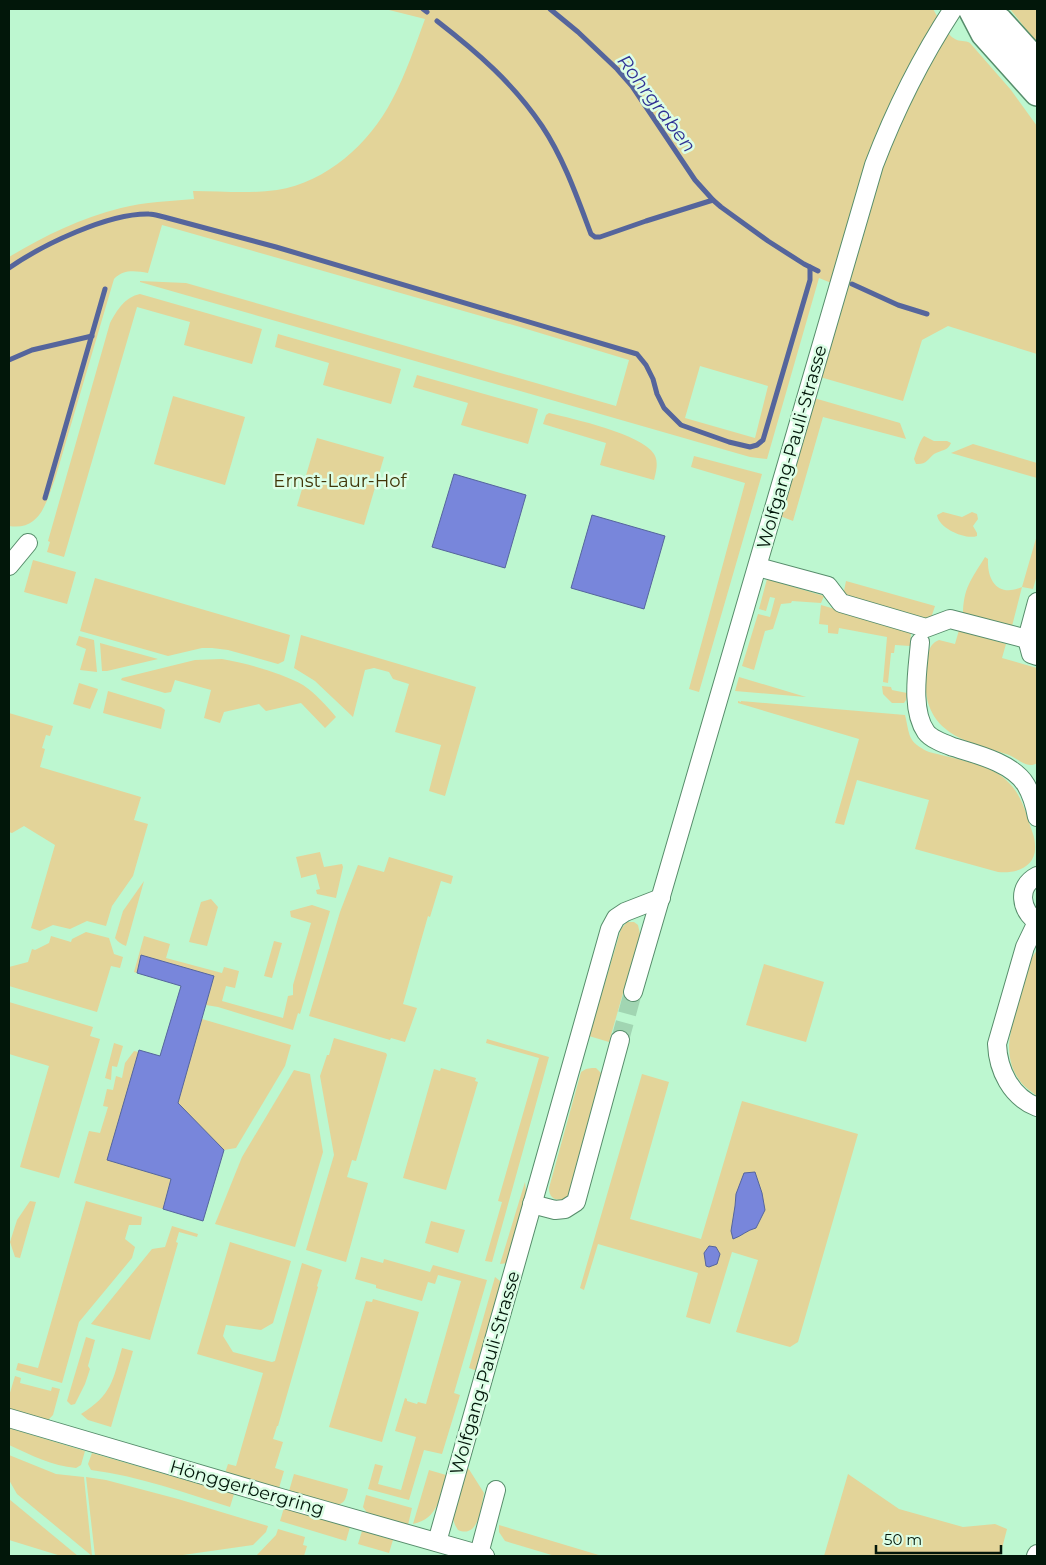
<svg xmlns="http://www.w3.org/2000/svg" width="1046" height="1565" viewBox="0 0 1046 1565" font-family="Montserrat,sans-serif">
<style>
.green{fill:#e3d499;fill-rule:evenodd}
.water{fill:#7886db;stroke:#55659c}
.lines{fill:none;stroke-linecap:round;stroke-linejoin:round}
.stream{stroke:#55659c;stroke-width:5}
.street-tunnel{stroke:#a1d5b2;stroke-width:18;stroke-dasharray:18 9;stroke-linecap:butt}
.street-casing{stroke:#578d6b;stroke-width:20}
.secondary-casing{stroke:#578d6b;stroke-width:28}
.street{stroke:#fff;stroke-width:18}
.secondary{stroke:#fff;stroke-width:25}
.labels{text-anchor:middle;stroke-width:5;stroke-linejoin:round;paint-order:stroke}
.street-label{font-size:18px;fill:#02170a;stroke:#dcfee6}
.park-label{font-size:18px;fill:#413608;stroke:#dcfee6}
.water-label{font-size:19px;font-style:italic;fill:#303194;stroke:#dcfee6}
</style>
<rect width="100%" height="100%" fill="#bdf7d0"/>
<g class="green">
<path d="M385,9H933C938,17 947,35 955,39C960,42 965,40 970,43L1011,90L1037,126V354L948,326L922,340L903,401L820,377L846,289L819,278L767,459L750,457L140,282V281L186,283L616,406L629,360L520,327L162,225L148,273C135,271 124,269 114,279L55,479C46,503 40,531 9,526V257C44,236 81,218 121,208C145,202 170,201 194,199L193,191C221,191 249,194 277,190C327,182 369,144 392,100C406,74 415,46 425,19ZM700,366L768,386L755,438L685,418Z"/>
<path d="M1010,9H1037V43Z"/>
<path d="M140,294L262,329L252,364L184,345L190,322L137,307L64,557L47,552L50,542L48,541L110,323C117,310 125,297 140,294Z"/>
<path d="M278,334L401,369L391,404L323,385L329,363L275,347Z"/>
<path d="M417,375L538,409L528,444L461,425L468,403L413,387Z"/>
<path d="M173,396L245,417L225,485L154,464Z"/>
<path d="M814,398L900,423L906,439L823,417L793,521L780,516Z"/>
<path d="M549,413C574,419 641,434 654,454C659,462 656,472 654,480L600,465L606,443L543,424L546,415Z"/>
<path d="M924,436L934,441H947L951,443C948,451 941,450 934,454C928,459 926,465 916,464L914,459C916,453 920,440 924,436Z"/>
<path d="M317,438L384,457L364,525L297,506Z"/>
<path d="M973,444L1037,463V478L951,453Z"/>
<path d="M694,456L762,474L699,692L689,689L745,483L691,467Z"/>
<path d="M943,512L962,517L972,512L977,514L978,519L973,526L977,533V536C966,540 939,529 937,515Z"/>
<path d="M1037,535V575L1033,589L1022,587L1011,630L963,616C963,588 971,580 985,557L988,559C987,582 999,597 1022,587Z"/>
<path d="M33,560L76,572L67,604L24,592Z"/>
<path d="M95,578L290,635L284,661L278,664L228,650L212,648H202L168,656L80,631Z"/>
<path d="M767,579L824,596L821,603L792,601L791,603L781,604L773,629L765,631L754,670L742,666L758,614L770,617L775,598L770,597L766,611L759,609Z"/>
<path d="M846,581L935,606L930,621L843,596Z"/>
<path d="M821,605L911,631L910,646L895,645L894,653H891L888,683L883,682L887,637L839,628L838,634L828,633V625L819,624Z"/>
<path d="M959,630L1006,644L1002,658L1037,668V763C1027,770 1017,757 1006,754C972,743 931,736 926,692C925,680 927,666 928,653C930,647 933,642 939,640L955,644Z"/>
<path d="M301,635L476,687L445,796L429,791L441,745L395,732L409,684L393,679L389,672L374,668L365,670L353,717L315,681L294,668Z"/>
<path d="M79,636L94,640L97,672L80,670L86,649L76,645Z"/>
<path d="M100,643L158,659L107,671H102Z"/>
<path d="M222,659C246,663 282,673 303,685C315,693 327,706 336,717L325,728L301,703L266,711L259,704L224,712L220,723L204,718L211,690L175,680L171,692L165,693L121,680L122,678L195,660Z"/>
<path d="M739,677L806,697L735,691Z"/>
<path d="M79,683L98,689L90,709L73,704Z"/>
<path d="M882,686L891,687L892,690L907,693L906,700L904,703H892L883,694Z"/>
<path d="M108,691L161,707L165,710L161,729L103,713Z"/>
<path d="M738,701L741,702V701L905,715C910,735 907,742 929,752C951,758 989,764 1005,779C1019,791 1024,806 1029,822C1031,829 1035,837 1035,845C1037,867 1016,874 998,872L915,849L929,800L857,780L844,825L835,823L859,739L738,703Z"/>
<path d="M9,713L53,726L50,736L46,735L42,748L45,749L40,767L141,797L134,820L148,824L133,876L112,906L106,926L87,921L70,929L53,925L40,931L31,928L55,845L24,826L12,833L9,832Z"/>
<path d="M320,852L324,867L342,864L343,867L336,898L317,894L316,890L320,889L316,874L301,878V877L296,857Z"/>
<path d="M389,857L453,876L451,884L441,881L430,917L428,916L403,1004L417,1008L405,1042L391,1038L390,1040L309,1016L340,912L358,865L384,872Z"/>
<path d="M144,881L126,946C121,944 118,942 115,938L123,911Z"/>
<path d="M211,899L218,907L207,946L189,942L201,902Z"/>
<path d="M312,905L330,911L300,1014L298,1013L293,1030L218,1007L206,1005L214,976L141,956L137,973L134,972L144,936L170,944L166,958L222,973L224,967L239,971L235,988L226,986L222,1001L283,1018L288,996L293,995V985L311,923L291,917L290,911Z"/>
<path d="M627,922H634L638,925L640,934L609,1042L589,1036L621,929Z"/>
<path d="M86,932L109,938L114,954L123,957L120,968L111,966L97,1012L9,986V967L28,962L32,949L35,950L49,943L51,936L71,942L72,939Z"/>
<path d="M274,941L282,943L272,978L264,976Z"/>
<path d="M1037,950V1096C1032,1092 1024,1087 1020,1081C1012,1071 1009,1058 1009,1045C1011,1020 1024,984 1031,959Z"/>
<path d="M764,964L824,982L806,1042L746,1025Z"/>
<path d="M9,1002L93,1027L90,1036L100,1039L59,1178L20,1167L49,1066L9,1054Z"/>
<path d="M202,1019L291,1045L285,1066L236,1148L224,1150L177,1103Z"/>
<path d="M334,1038L386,1053L387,1055L356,1161L352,1160L347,1177L368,1183L346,1262L306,1250L334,1155L320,1076L327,1055H329Z"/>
<path d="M487,1039L549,1057L492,1262L485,1261L502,1202L498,1201L539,1058L486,1043Z"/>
<path d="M114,1043L123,1046L117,1067L112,1066L111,1080L105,1078Z"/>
<path d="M134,1051L139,1052L107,1160L171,1179L163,1209L74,1183L89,1131L100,1133L108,1107L103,1106L107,1089L113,1090L116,1076L122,1078L125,1063Z"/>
<path d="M441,1068L476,1078L475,1081L478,1082L446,1190L403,1178L434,1069L440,1071Z"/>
<path d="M592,1068H596L602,1074L569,1197C560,1202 549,1201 549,1188L581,1072L586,1069Z"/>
<path d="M294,1070L310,1074L323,1152L295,1247L215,1224L242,1157Z"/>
<path d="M642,1074L669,1082L630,1219L701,1239L742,1101L858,1134L798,1342L790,1347L736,1332L758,1260L732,1252L710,1324L686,1317L698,1273L598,1244L584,1290L580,1288Z"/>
<path d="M525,1182L527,1200L508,1263L500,1264Z"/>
<path d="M30,1201L36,1202L20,1258L15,1257L10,1242L17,1220Z"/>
<path d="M86,1201L142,1217L141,1225H129L125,1239L135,1247L132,1258L79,1322L62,1383L16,1370L18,1363L38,1368Z"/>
<path d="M431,1221L465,1230L458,1253L425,1243Z"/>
<path d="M172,1226L198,1234L197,1237L179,1232L176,1242L178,1243L150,1340L91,1324L152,1249L165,1247Z"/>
<path d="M230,1242L291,1261L273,1323L261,1330L226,1325L223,1336L233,1352L272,1362L275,1361L302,1263L322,1270L317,1286L318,1287L278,1426H277L273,1439L283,1442L275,1468L284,1471L279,1488L225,1473L228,1464L236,1466L263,1373L197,1354Z"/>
<path d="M361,1257L383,1263L384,1259L430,1272L433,1265L487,1280L454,1393L460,1395L442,1454L424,1450L409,1500L368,1489L375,1464L383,1466L378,1484L401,1490L416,1437L395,1431L405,1398L407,1399V1401L417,1404L418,1402L426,1404L461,1281L438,1275L435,1284L428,1282L422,1301L376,1288V1285L355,1279Z"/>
<path d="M495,1277L500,1281L501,1286L477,1371L469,1368Z"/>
<path d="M373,1299L419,1312L382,1442L329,1427L366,1301L372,1302Z"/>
<path d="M86,1337L95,1340L88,1366L90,1369L85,1384L75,1404L71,1405L67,1401Z"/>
<path d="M122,1348L133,1351L111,1427L88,1420L81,1414C112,1395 113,1380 122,1348Z"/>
<path d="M15,1376L21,1378L20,1383L51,1391L52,1387L60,1389L53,1415L47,1421L9,1410V1396Z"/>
<path d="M9,1428L85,1451L81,1465L76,1468C52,1466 31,1455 9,1445Z"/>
<path d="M92,1453L234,1494L230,1507C186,1493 138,1476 91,1470L88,1464Z"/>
<path d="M9,1455L56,1474L84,1477L92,1556L17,1494L9,1480Z"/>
<path d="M465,1463L484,1493C481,1507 479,1539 458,1530L455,1525L453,1519Z"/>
<path d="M429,1470L446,1475C441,1496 438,1519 413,1524Z"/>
<path d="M294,1474L348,1489C346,1497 346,1503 337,1505L289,1491Z"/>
<path d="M848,1474L899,1509L963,1527L995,1524L1007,1529L1000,1556H824Z"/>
<path d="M86,1477L106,1480L178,1499L268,1526L266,1532L253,1545L176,1556H95Z"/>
<path d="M366,1495L412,1508L408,1525L368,1514L363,1507Z"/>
<path d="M9,1499L78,1556H61L9,1540Z"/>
<path d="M284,1508L350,1527L346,1541L280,1521Z"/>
<path d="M499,1525L602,1556H555L505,1541L499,1532Z"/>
<path d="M278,1529L305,1537L303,1545L307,1546L304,1556H256L276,1535Z"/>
<path d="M362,1531L393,1540L389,1553L358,1544Z"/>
</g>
<g class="water">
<path d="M454,474L526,495L505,568L432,547Z"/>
<path d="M592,515L665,536L644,609L571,588Z"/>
<path d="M141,955L214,976L178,1103L224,1150L203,1221L163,1209L171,1179L107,1160L139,1050L160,1056L181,986L137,973Z"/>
<path d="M755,1172L762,1193L765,1210L756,1228C747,1230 742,1236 733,1239L731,1231L735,1206L736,1194L744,1173Z"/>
<path d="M709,1246L716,1247L720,1254L717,1264L709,1267L706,1266L704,1253Z"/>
</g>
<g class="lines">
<g class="stream">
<path d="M423,9L427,12"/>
<path d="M550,9L578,32L617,69L632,86L695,180L713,200L721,207L768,241L804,264L818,271"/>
<path d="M437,21C477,52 514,84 542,126C564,159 577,197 591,234L595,237H600L646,221L713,200"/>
<path d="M9,268C42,245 108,213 149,214C154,214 159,216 164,217L276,247L637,354L646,365L653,379L657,394L664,408L681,425L729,442L750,447L757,445L763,440L810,280V267"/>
<path d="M852,284L898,305L927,314"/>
<path d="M9,360L32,350L92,336"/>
<path d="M45,498L105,289"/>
</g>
<path class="street-tunnel" d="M620,1040L633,992"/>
<defs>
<g id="street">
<path d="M9,566L28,543"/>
<path d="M758,567L828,586L841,603L926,628L950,619L1027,639"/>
<path d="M1027,639L1037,602"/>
<path d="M1027,639L1031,654L1037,656"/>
<path d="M920,642C918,668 910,709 926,732C931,739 945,744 953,747C976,754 1013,763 1026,785C1032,795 1035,806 1037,817"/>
<path d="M1037,876C1016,887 1021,910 1037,922L1025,947L997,1044C998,1070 1011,1097 1037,1107"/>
<path d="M633,992L874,165C895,110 921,58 953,9"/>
<path d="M532,1204L555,1210L565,1209L576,1202L620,1040"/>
<path d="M9,1418L281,1498L485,1556"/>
<path d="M437,1542L610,929L616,918L625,912L661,898"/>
<path d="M479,1554L496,1490"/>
<path d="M1036,1556L1037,1554"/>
</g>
<g id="secondary">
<path d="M971,9L984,34L1037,93"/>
<path d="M983,9L1000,21L1037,62"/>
</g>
</defs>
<use href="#street" class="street-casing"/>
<use href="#secondary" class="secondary-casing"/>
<use href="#street" class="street"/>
<use href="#secondary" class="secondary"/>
</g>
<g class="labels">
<g class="street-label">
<text transform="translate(792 447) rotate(-74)" y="6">Wolfgang-Pauli-Strasse</text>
<text transform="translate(485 1373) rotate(-74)" y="6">Wolfgang-Pauli-Strasse</text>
<text transform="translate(247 1488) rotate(16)" y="6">Hönggerbergring</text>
</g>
<g class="park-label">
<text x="340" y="487">Ernst-Laur-Hof</text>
</g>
<g class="water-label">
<text transform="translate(657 103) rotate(53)" y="7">Rohrgraben</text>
</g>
</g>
<rect width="1046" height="1565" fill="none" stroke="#02170a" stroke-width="20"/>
<path d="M876 1545v8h125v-8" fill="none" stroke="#02170a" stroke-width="2.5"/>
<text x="884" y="1545" font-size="15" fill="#02170a" stroke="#dcfee6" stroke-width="4" paint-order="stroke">50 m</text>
</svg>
